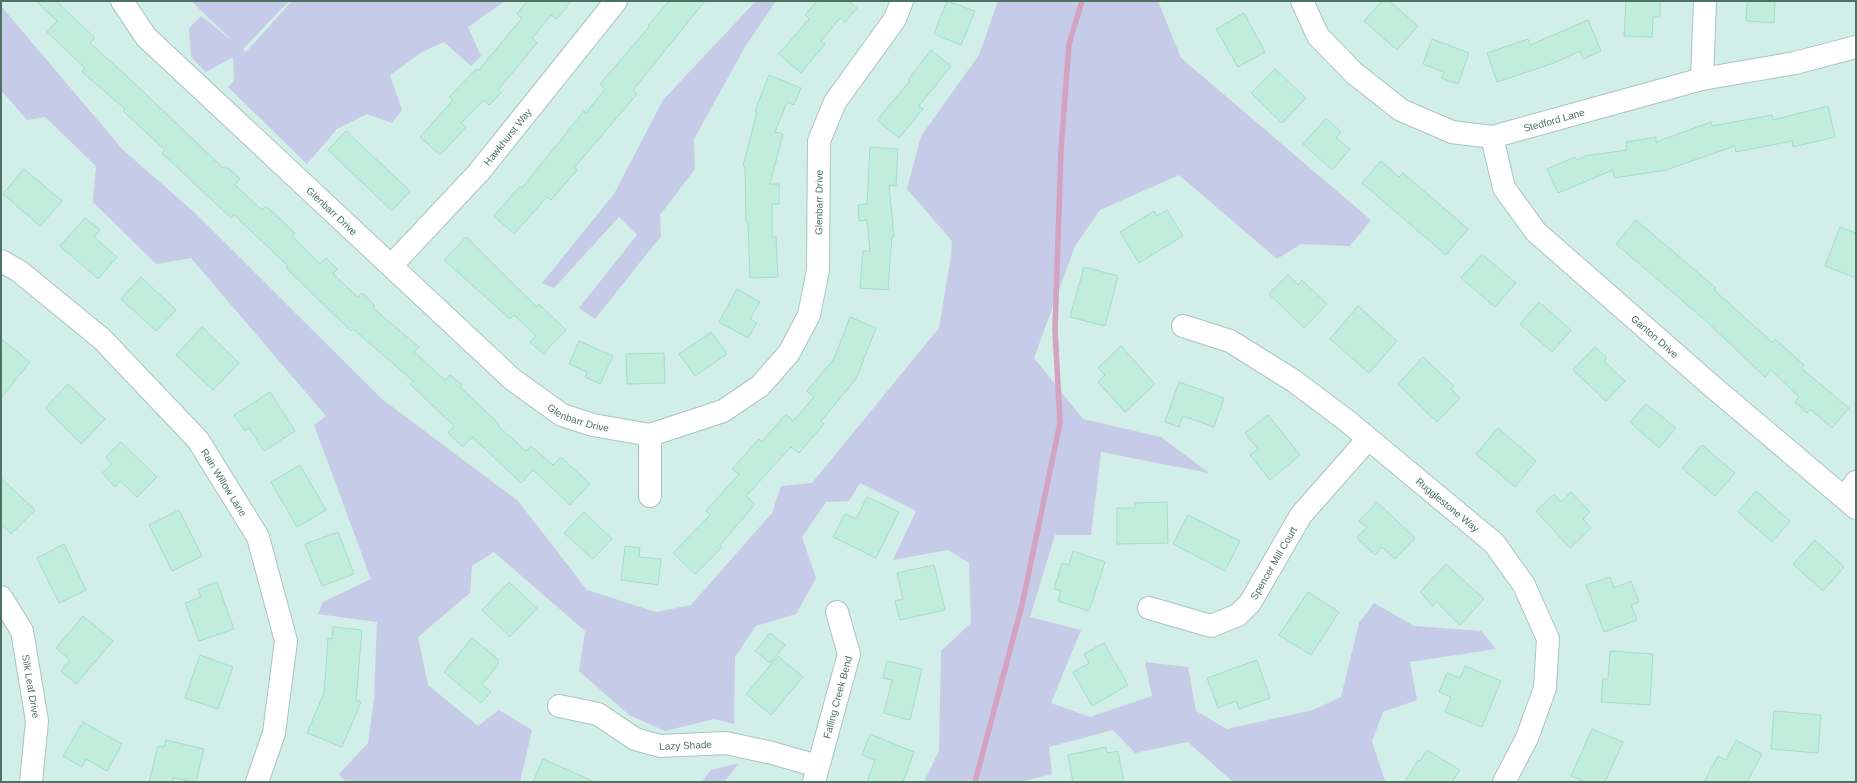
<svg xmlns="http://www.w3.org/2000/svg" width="1857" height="783" viewBox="0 0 1857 783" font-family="Arial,sans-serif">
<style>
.residential{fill:#d2eee8}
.green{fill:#c6cbe7}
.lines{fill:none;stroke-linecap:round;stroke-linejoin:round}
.stream{stroke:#d3a3c1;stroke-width:5.5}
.building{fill:#c0eddc;stroke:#a2dec7}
.minor-casing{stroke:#a8c6bc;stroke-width:24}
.minor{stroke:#fff;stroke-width:22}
.labels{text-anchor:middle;stroke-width:3.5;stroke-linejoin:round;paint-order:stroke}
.street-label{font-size:10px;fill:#4d7162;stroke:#ecfdfa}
</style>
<rect width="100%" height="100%" fill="#e6faf7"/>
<rect class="residential" x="1" y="1" width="1855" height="781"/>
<g class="green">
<path d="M191,1H289L243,49L246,52L292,1H505L468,27L481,56L471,66L444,42L422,52L390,75L402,110L392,123L367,114L337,129L307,164L228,87L234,81L233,57L206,72L191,57L189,28L201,16L234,42Z"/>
<path d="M756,1H776L745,47L694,139L695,169L660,215L661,236L595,319L579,308L637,235L619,217L554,288L542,283L614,194L663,100Z"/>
<path d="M998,1H1158L1181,58L1371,220L1350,246L1301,244L1277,259L1179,175L1100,210L1075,246L1034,358L1083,419L1161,437L1209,473L1101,452L1091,535H1055L1030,617L1081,630L1051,703L1090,717L1152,696L1145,662L1188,667L1196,711L1227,729L1313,710L1341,697L1359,623L1374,603L1414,626L1481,631L1496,649L1410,662L1417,700L1383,712L1372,741L1385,781L1383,782H1233L1188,742L1135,753L1113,730L1049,747L1052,774L1021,782H924L939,751L941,651L971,623L969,563L948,550L893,560L916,511L860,483L849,501L826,502L802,537L816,578L796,614L756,626L735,657L734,724L714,719L665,731L629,715L579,671L585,631L494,552L472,566L470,593L418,637L428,685L478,726L499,710L532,730L520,782H346L339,774L368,743L374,698L377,622L318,614L323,602L371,579L314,425L326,416L191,258L156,264L93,202L96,166L45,117L27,120L1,90V6L123,150L194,212L383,400L518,501L587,590L656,612L691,605L772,513L781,486L812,483L939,328L951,256L952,241L907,189L921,136L979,55Z"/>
<path d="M739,763L724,782H702L711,770Z"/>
</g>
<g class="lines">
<path class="stream" d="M975,782L1022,605L1060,423L1055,330L1061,150L1069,44L1082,1"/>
</g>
<g class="building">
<path d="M36,1H56L95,38L90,43L129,78L223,168L226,166L240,179L235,185L262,210L266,206L295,233L292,236L320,264L326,258L337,269L333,274L358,297L362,293L375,306L373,308L419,347L414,352L445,380L450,375L462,385L460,387L499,424L498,426L526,451L531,446L553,465L561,457L590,484L570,505L533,470L521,483L472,437L463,447L448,433L454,426L410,384L413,381L353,329L351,331L286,268L288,266L234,215L231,218L162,153L165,150L123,111L125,109L82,72L85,68L47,32L57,21Z"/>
<path d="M527,1H571L557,19L551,15L532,38L537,43L498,90L501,93L489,105L484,100L461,123L466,127L440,155L420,137L453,100L449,97L476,69L478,71L522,18L517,14Z"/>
<path d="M669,1H705L633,90L637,94L574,168L577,170L551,200L547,197L514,234L494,216L520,186L522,188L584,111L586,113L605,89L600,84L649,27L648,26Z"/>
<path d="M817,1H848L857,8L845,22L840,18L821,41L825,44L801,73L779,54L809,19L805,15Z"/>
<path d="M947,1L975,11L961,45L934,34Z"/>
<path d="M1382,1H1389L1418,26L1397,50L1364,21Z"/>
<path d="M1626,1H1660V17H1653L1652,37L1624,36Z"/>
<path d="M1747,1H1775L1774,23L1746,21Z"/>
<path d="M1244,13L1265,52L1238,67L1216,29Z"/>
<path d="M1588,20L1601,51L1583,59L1580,51L1554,63L1497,82L1487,53L1528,39L1530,45Z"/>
<path d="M1432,39L1469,53L1458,84L1441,78L1444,72L1423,64Z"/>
<path d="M931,50L951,66L919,106L923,109L899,138L877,120L910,81L908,80Z"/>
<path d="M1275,69L1306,98L1282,123L1251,93Z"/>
<path d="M769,75L801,88L794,105L787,102L775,132L783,134L770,184H779V204H772V237H776L778,277L750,278L748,222H746L745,166H743L757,112L755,111Z"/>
<path d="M1828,106L1835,137L1793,147L1792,141L1736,152L1735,146L1666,170L1614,178L1613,170L1558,193L1547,169L1575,157L1577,160L1585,156L1627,150L1626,142L1656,137V142L1711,122L1712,126L1772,115L1773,120Z"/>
<path d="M1326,118L1341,132L1336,138L1350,149L1332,170L1303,144Z"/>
<path d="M346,131L410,191L392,211L328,150Z"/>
<path d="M870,147L898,149L896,186L889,185L894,237H892L888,290L860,288L863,251H870L867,220L859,221L858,205L867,204Z"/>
<path d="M1381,161L1399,177L1403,173L1468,229L1446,255L1362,183Z"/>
<path d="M24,169L62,201L40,226L3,194Z"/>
<path d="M1167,210L1183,236L1139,263L1120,232L1154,211L1157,216Z"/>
<path d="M85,218L100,230L94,237L117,257L98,279L60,246Z"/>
<path d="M1636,220L1716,288L1714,290L1772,342L1775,339L1804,365L1801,368L1849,408L1832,428L1810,409L1807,413L1795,402L1799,397L1771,370L1765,377L1706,321L1616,244Z"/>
<path d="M1840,227L1856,233V278L1825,266Z"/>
<path d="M466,237L537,307L539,304L566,330L543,354L530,342L536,336L514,315L510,319L444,260Z"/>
<path d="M1482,254L1516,283L1495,307L1461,278Z"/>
<path d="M1084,267L1118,276L1105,326L1070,317Z"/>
<path d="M1288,275L1298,285L1302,280L1327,304L1304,328L1269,294Z"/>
<path d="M141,277L176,310L156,331L121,299Z"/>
<path d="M737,289L760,302L750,319L757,323L748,338L719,322Z"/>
<path d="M1539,302L1571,330L1552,352L1520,324Z"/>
<path d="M1358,306L1397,341L1369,373L1330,339Z"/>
<path d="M850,317L876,328L856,379L821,421L824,424L799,453L791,447L746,496L755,504L720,545L722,547L695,574L673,553L710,515L706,511L739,474L732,469L759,439L762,442L786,414L793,421L814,397L807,391L834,359Z"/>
<path d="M202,327L239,363L213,390L176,355Z"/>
<path d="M711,332L727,354L695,376L679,354Z"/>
<path d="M1,339L30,362L1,398Z"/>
<path d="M579,341L613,356L600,384L585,377L587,372L569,364Z"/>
<path d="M1121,346L1155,384L1125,412L1098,382L1105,375L1098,368Z"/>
<path d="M1595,347L1607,358L1604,361L1625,381L1606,401L1573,370Z"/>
<path d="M664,353L665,383L627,384L626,354Z"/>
<path d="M1423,357L1454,386L1451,389L1460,398L1437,422L1398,384Z"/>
<path d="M1179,382L1224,398L1214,427L1183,416L1179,427L1165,422Z"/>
<path d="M68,384L105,419L81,444L45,408Z"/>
<path d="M270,392L295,431L264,451L249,428L245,431L234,415Z"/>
<path d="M1646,404L1676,428L1659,448L1630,422Z"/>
<path d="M1268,415L1300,455L1270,480L1250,455L1258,449L1245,433Z"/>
<path d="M1498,428L1536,461L1515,487L1476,454Z"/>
<path d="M121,442L157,477L137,497L120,481L115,487L102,473L112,464L106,457Z"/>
<path d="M1702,445L1735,473L1715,496L1682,468Z"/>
<path d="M300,465L326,510L297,527L271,482Z"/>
<path d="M1,478L35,510L11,534L1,524Z"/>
<path d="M1756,491L1790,521L1772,542L1738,512Z"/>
<path d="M1571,492L1590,512L1583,519L1591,528L1570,548L1536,511L1554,494L1561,502Z"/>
<path d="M867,497L899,512L876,558L833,537L845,514L856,519Z"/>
<path d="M1167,502L1168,543L1117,544V508H1135V503Z"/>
<path d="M1377,502L1415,538L1395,559L1382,547L1375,555L1357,538L1367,527L1359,521Z"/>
<path d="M179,510L202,556L172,571L149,525Z"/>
<path d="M584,512L612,539L593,559L564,533Z"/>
<path d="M1188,515L1240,541L1225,571L1173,544Z"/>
<path d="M338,532L354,574L322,586L305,544Z"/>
<path d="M1815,540L1844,567L1823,591L1793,564Z"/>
<path d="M64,544L86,590L59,603L37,558Z"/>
<path d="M625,546L640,548L639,557L661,559L658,585L621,580Z"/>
<path d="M1073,551L1105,562L1089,611L1058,601L1061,591L1054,589L1062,563L1069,565Z"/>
<path d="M1446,564L1484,599L1460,625L1437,602L1433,606L1420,592Z"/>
<path d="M934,565L945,610L900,620L895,601L903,599L897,573Z"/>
<path d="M1610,577L1614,588L1631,581L1639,602L1631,605L1637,620L1604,632L1586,585Z"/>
<path d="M217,582L234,629L199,641L185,603L201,597L198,589Z"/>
<path d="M509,582L537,608L510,637L482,610Z"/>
<path d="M1308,592L1339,612L1311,655L1279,635Z"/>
<path d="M83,616L113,641L76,684L61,671L70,660L56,648Z"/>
<path d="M333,627L362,630L356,700L361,702L342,747L307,733L324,693L328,638L332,639Z"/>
<path d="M770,633L785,645L770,663L755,651Z"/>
<path d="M472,638L498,659V665L482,684L491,692L481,703L444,672Z"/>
<path d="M1104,643L1128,685L1092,706L1073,672L1089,663L1084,654Z"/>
<path d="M1610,651L1653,654L1650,705L1601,702L1603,679H1608Z"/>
<path d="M200,655L233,667L218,709L185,698Z"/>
<path d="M778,656L803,677L771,715L746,694Z"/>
<path d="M1257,660L1270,698L1239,709L1236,701L1218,708L1207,678Z"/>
<path d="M887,661L922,669L910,720L884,713L892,680L883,678Z"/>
<path d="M1465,666L1501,681L1482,727L1445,712L1451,697L1439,692L1447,673L1460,678Z"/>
<path d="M1774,711L1821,715L1818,753L1771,749Z"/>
<path d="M83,722L122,744L107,771L86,759L82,767L63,756Z"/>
<path d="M1592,729L1623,742L1605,782H1585L1571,776Z"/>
<path d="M870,734L914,752L903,782H867L875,760L862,755Z"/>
<path d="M166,740L204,749L196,782L173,778L172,782H149L158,746L164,747Z"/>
<path d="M1736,740L1762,754L1747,782H1704L1718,756L1726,760Z"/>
<path d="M1106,747L1107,753L1118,751L1124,782H1073L1068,755Z"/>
<path d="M1427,750L1460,770L1452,782H1405L1418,760L1420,761Z"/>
<path d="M543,759L595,782H533Z"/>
</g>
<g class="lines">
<defs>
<g id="minor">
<path id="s1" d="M122,1L146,37L512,379L562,415L593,425L650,435L723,411L760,386L789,353L809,315L818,270L819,141L835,102L895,19L902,1"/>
<path id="s2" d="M1302,1L1318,36L1354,73L1401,110L1452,132L1492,137L1702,79L1795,63L1856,47"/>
<path d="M1702,79L1705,1"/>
<path id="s3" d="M1492,137L1504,188L1536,232L1713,387L1856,508"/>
<path id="s4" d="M1,261L19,271L102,339L198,440L258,537L286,641L274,733L257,782"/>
<path id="s5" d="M391,266L479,172L616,1"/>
<path id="s6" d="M1183,326L1230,341L1294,381L1346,420L1494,543L1524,585L1548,639L1545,688L1527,738L1504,782"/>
<path d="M650,435V496"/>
<path d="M1844,497L1856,482"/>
<path id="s7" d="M1,597L22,631L37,721L31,782"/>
<path id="s8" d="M1149,608L1211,626L1238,615L1250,603L1301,515L1368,439"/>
<path id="s9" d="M559,706L598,714L635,739L660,746L726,743L772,753L818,766"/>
<path id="s10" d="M814,782L849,654L837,612"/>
</g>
</defs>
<use href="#minor" class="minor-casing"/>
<use href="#minor" class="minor"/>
</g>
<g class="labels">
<g class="street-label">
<text dy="4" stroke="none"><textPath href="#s2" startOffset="310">Stedford Lane</textPath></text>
<text dy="4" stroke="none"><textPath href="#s5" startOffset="174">Hawkhurst Way</textPath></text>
<text dy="4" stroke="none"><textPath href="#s1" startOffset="1018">Glenbarr Drive</textPath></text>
<text dy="4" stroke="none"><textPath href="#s1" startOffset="298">Glenbarr Drive</textPath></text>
<text dy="4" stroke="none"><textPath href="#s3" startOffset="265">Ganton Drive</textPath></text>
<text dy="4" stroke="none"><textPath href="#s1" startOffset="622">Glenbarr Drive</textPath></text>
<text dy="4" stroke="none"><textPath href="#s4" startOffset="317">Rain Willow Lane</textPath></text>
<text dy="4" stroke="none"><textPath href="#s6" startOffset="322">Rugglestone Way</textPath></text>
<text dy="4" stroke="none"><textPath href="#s8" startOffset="157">Spencer Mill Court</textPath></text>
<text dy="4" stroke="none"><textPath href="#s7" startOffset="96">Silk Leaf Drive</textPath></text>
<text dy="4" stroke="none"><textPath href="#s10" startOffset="88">Falling Creek Bend</textPath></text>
<text dy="4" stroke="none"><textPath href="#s9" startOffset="136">Lazy Shade</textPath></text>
</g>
</g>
<rect width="1857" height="783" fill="none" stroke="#4d7162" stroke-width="4"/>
</svg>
